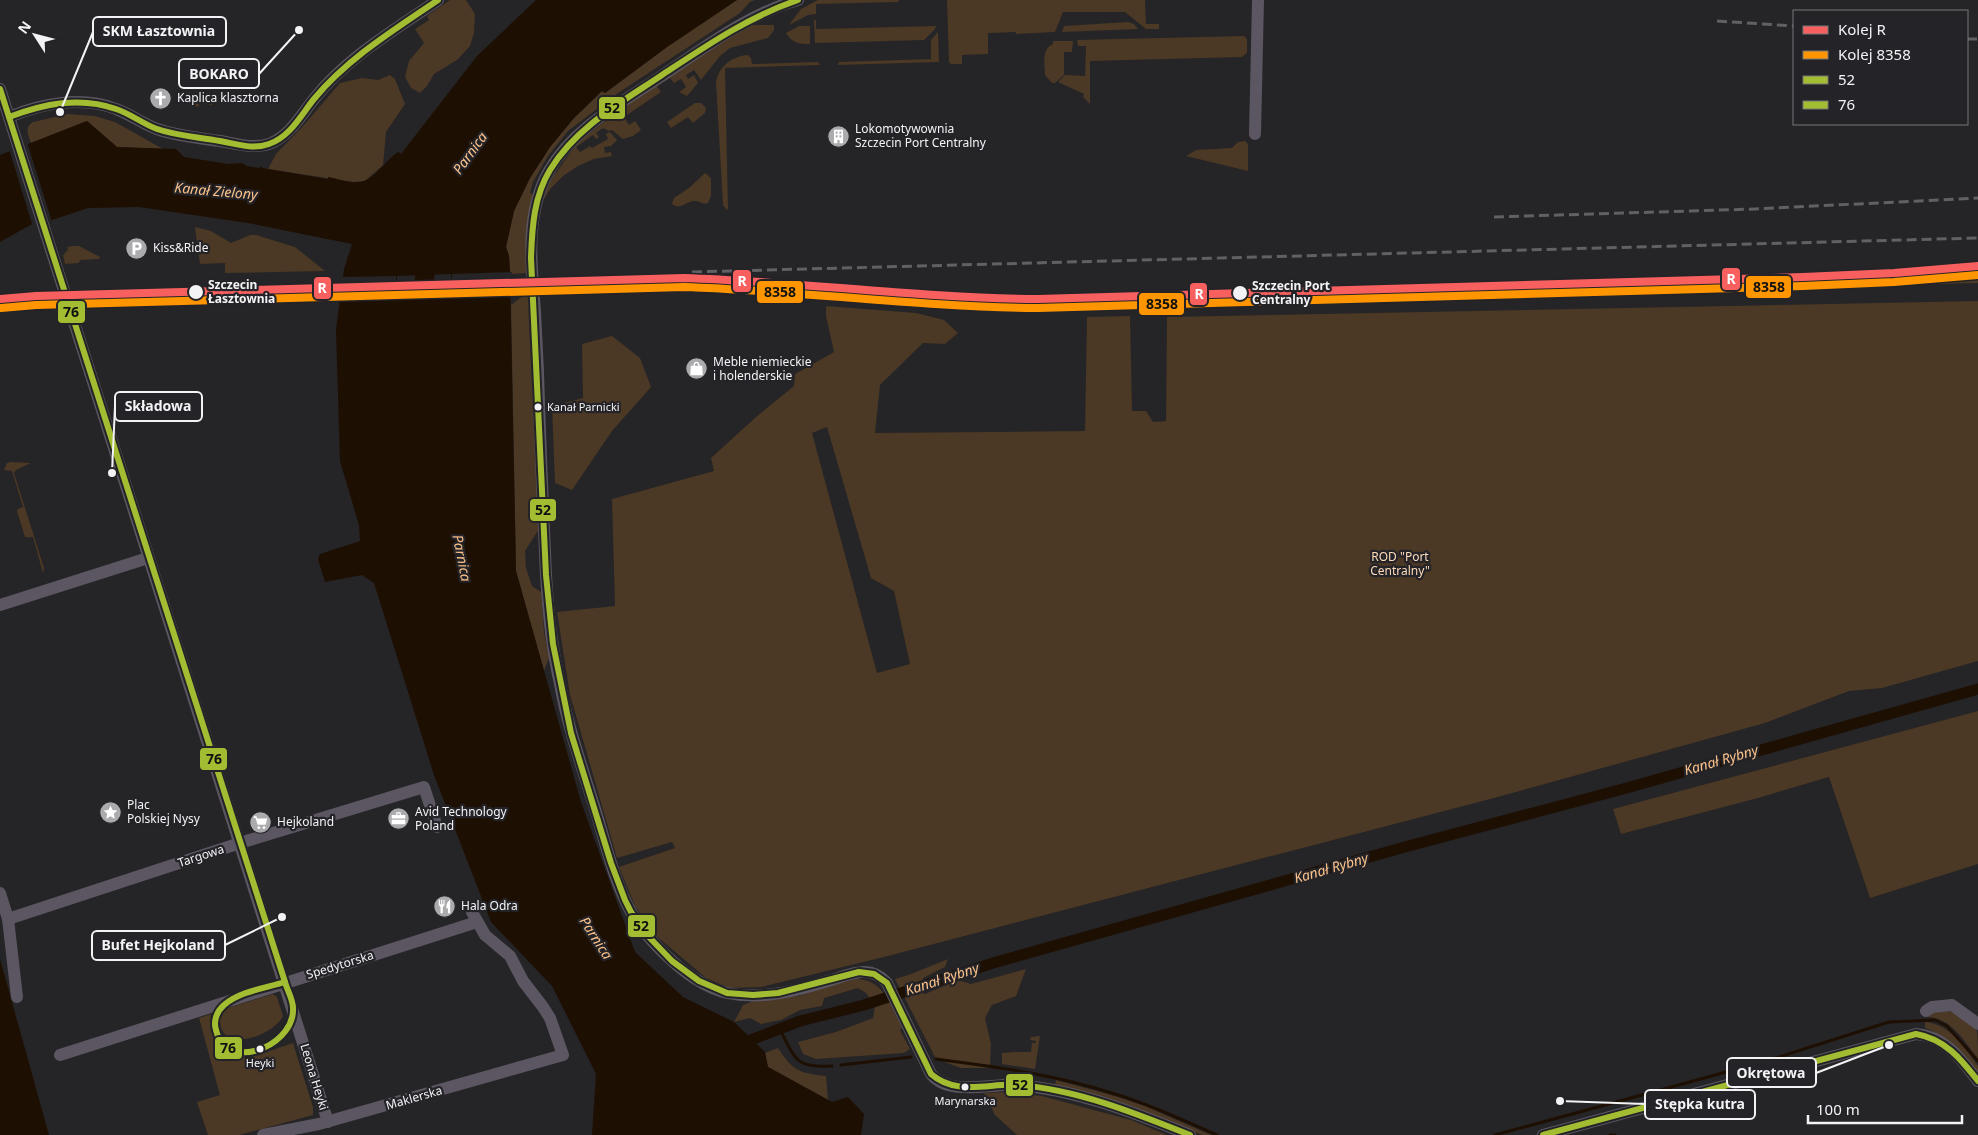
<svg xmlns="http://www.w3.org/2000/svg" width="1978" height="1135" viewBox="0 0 1978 1135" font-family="'Noto Sans',sans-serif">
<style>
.green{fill:#4b3825;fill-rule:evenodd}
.water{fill:#1e0f03}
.pier{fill:#252426}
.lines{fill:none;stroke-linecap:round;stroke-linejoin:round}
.stream{stroke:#1e0f03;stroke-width:3}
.canal{stroke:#1e0f03;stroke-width:11}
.river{stroke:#1e0f03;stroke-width:19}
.street{stroke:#5b5661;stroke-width:12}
.rail{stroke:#616065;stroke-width:3;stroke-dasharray:10 5;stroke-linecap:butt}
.bus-1-casing{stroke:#242327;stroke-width:10}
.bus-2-casing{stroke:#242327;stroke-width:10}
.bus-1{stroke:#a2bd31;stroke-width:6}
.bus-2{stroke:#a2bd31;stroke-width:6}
.rail-1-casing{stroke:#242327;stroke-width:11}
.rail-2-casing{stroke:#242327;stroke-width:11}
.rail-1{stroke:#f86060;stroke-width:8}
.rail-2{stroke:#ff9500;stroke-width:8}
.stop-dot{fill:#f3f2f5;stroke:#242327;stroke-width:2}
.labels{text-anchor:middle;stroke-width:4.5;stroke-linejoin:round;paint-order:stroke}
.bus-label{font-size:11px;fill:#f3f2f5;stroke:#242327}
.poi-label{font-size:12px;fill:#f3f2f5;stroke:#242327;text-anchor:start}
.stop-label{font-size:12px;font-weight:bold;fill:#f3f2f5;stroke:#242327;text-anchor:start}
.park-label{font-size:12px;fill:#fedcbb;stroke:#242327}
.street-label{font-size:12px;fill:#f3f2f5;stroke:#242327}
.water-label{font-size:14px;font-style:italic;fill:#fbc28b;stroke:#242327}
.leader{fill:none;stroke:#f3f2f5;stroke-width:2}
.callout-dot{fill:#f3f2f5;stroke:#242327;stroke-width:2}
.callout{fill:#242327;stroke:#f3f2f5;stroke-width:2}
.callout-label{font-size:14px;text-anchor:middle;font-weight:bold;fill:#f3f2f5}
.line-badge{stroke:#242327;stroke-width:2}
.badge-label{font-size:14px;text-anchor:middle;font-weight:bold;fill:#fff}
.pale-badge-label{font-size:14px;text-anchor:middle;font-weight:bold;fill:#111}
</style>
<rect width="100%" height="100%" fill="#252426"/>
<g class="green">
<path d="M450,0H466L475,14L474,33L470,46L457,60L434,74L427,86L420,93L411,88L405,77L409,61L424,43L415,29L429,20L427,16Z"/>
<path d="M737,0H755L750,2L740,13L615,95L568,131L548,156L533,182L530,193L534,195L527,273L512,274L510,272L509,256L506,247L514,211L530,178L550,147L574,118L602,91L605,93L667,47Z"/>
<path d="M818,0H898L899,2L816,4V14L808,15L789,25L801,9Z"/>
<path d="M947,0H1145L1146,24H1159V29H1146L1125,12H1063L1055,32L1016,34V32L988,33V54L962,55V64H951L949,62Z"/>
<path d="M814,20H816V29L936,26L935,29L924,40L815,43Z"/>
<path d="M1128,22L1134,24L1138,29L1062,32L1064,26Z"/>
<path d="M749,25H774V30L768,38L730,48L720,56L701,80L694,70L686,75L688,79L694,75L698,83L687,96L679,92L686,87L681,79L674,83L670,78L657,86L661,92L624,117L629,125L635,121L641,130L633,136L623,139L612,130L609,131L603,128L596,133L599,137L596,139L593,135L576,147L580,152L590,146L592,148L608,139L606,134L610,132L617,140L611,146L604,147L605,153L611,152L612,156L594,159L578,166L563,176L551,188L544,199L543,194L556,172V173L577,143L600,125L629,104Z"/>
<path d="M799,26H810V44C799,44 792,43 786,33Z"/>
<path d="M938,32L939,62L838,65L839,62L931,59V40Z"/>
<path d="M1244,36L1247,39V53L1242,57L1090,61V104L1083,97L1084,94L1058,82L1065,75L1085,76L1086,46H1078L1077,40Z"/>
<path d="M1053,41H1073L1072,52H1064V75L1055,83H1052L1045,75C1045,64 1041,49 1053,44Z"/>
<path d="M748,55L751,58L752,64L818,62L820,65L725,68L728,209L727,210L723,205L716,82C719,66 732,56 748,55Z"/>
<path d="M390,75L395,79L405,104L386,132L383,165L365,181L352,182L268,169L276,154L304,125L340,83L362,78L378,80Z"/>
<path d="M179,91L213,97L212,105L200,103L198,107L189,104L179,95Z"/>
<path d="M695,103H701L706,108L705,113L693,123L688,117L671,128L667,122Z"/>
<path d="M68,114L95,116L115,122L163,149L117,147L87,121L31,143C28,134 24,127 33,122Z"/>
<path d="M1245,141L1248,144V171L1186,156L1196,150L1232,148L1238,142Z"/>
<path d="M705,173L711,178V196L708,203C702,205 702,202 696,201C687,200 680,211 672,204L674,198L689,188Z"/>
<path d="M195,227L211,231L231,243L250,235H256L295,247L325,271L225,273V263L200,264Z"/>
<path d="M73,246H79L100,257L99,259L80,260L79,263L65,264L63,255L68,250L67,247Z"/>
<path d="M1978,270V283L1939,284L1947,273Z"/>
<path d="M528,292L539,529L525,551L526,568L532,586L541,592L544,631L549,658L544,671L516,571L511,305Z"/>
<path d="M1978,301V661L1882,688L1849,691L1765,723L1494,798L884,957L761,987L729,988L706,978L654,934L635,906L619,867L675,848L672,842L617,858L570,695L557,612L615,606L612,499L714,471L711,458L756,417L794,386L795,374L834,352L826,316V306L916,313L944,320L958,333L945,344L923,343L880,385L875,433L1085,431L1087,317L1130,316L1132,411H1146L1153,422L1166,421L1167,317ZM827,427L871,578L894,591L910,664L877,673L812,433Z"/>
<path d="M612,336L640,358L651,387L612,431L572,490L555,483L552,406L583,398L582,344Z"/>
<path d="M11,462L31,463L16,470L14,473L39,552L44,568L43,573L33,537H25L17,511L18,509L23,507L12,471L4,470L7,463Z"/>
<path d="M1978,711V864L1870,898L1829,777L1758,798L1621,834L1613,809Z"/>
<path d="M948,959L945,967L923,978L920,992L925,994L958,980L971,984L1026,969L1016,996L992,1005L985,1018L991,1044L990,1068H961L936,1059L895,979L911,974Z"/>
<path d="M857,979C885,980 891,1007 902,1028L900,1030L910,1049L904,1053L816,1059L803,1054L798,1042L836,1032L873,1018L875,1005L866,993L858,988L824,998L822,1006L800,1010L781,1020L761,1024L750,1018L734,1022L743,1005L759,999L799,996L833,984Z"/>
<path d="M273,994L277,997L283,1016C274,1036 219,1055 220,1019L225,1009Z"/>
<path d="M1948,1011C1958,1014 1973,1021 1977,1031C1978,1038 1978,1051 1978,1059C1964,1041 1952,1018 1927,1017L1930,1013Z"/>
<path d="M211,1014C208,1039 220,1052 244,1056L246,1059L293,1043L313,1107V1115L239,1135H208L197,1102L220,1095L199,1018Z"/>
<path d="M1925,1022C1950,1024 1964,1047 1978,1066V1073C1962,1054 1949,1036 1925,1028Z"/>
<path d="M1040,1036L1035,1069L1002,1064V1053L1016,1052H1031L1032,1043H1036V1041L1030,1040L1031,1037Z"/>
<path d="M778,1048C793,1071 799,1073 826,1076L828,1100L768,1067L765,1053Z"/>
<path d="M1056,1080L1115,1096L1145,1106L1211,1135H1202L1169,1121L1055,1085Z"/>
<path d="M1007,1092L1042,1096L1131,1120L1167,1135H1017L995,1115L984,1093Z"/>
</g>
<g class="water">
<path d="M536,0H737L667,47L605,93L602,91L574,118L550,147L530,178L514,211L506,247L509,256L510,272L516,571L581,802L635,952L683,997L734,1022L765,1052L768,1067L832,1102L848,1097L864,1114L861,1135H592L596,1074L552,986L491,922L434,775L374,583L362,575L325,582L318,559L320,554L360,541L359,525L340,461L336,329L344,269L352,244L248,223L139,207L88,208L52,220L32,224L0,242V155L87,121L117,147L176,149L184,157L228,164L242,163L247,166L259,168L262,166V168L328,179V177C339,179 349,183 360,182C374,180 386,160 398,152L401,154L477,56Z"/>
<path d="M0,959L49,1135H0Z"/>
</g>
<g class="pier">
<path d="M27,142L52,222L33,227L9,149Z"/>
<path d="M512,272L513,288L339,293L338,292L340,277L396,276V291L397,276L451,274L452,290V274Z"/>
</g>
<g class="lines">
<g class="stream">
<path d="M779,1028C796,1059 794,1068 832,1066"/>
<path d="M936,1059C997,1067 1059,1075 1118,1095C1152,1105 1184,1121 1217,1135"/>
<path d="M841,1065L911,1057"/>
<path d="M1495,1135L1763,1062L1889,1022L1935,1020L1947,1026L1978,1061"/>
<path d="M1610,1135H1615"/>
</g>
<path class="canal" d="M738,1045L800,1021L864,1005L993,963L1405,847L1623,789L1978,689"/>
<path class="river" d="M428,250L424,283L428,315"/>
<g class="street">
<path d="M798,0C748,14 706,47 663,75C622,103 574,127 549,171C525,213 531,265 535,311C536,331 537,352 538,372C540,440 543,508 546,575C548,612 552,649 560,684C568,728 583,770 596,812C606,845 614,881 631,912C649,943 691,985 727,993C761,1000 796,991 828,981C839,978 852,972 864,972C874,972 881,976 887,983L931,1074C949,1097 992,1083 1018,1085C1078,1090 1135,1113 1190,1135"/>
<path d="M0,89L328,1122"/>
<path d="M9,117C42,103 82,96 116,109C130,114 143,124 157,129C177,136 199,138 220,141C236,144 253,149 269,144C290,136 301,115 314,99C347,57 395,30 438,0"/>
<path d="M1255,134L1258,0"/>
<path d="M0,605L148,558"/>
<path d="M0,893L8,919L17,997"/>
<path d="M8,919L240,843L424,787L437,827"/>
<path d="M1926,1011L1932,1007L1952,1005L1978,1024"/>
<path d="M60,1055L477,922"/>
<path d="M263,1135L319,1124L563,1055L550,1018L543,1007L523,981L510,956L485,935L472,912"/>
<path d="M1543,1135L1916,1034C1945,1036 1961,1059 1978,1081"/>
</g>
<g class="rail">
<path d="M1717,21L1794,26"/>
<path d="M1967,39H1978"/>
<path d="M1494,217L1755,209L1978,198"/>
<path d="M692,272L1978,238"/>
</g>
<defs>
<g id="bus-1">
<path d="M798,0C748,17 706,46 662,75C622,102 576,127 550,170C534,196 532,227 531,258L546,575L553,644L571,733L611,863L625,900L631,912L649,937L672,961L699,981L727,993L753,995L778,993L859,972L874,974L887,983L931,1074C956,1096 988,1083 1019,1085C1078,1090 1135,1113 1190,1135"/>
<path d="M1543,1135L1916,1034C1945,1039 1961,1059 1978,1081"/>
</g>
<g id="bus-2">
<path d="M0,89L285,982"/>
<path d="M9,117C43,104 80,96 116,109C131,114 143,124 157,129C177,136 199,137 220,141C236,144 253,150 269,144C290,137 301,115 314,99C348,58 394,30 438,0"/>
<path d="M285,982C287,990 293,999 293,1008C295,1042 240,1068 220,1041C218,1038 217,1033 216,1030C213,1021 217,1011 224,1005C240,991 266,988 285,982Z"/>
</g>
</defs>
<use href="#bus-1" class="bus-1-casing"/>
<use href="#bus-2" class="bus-2-casing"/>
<use href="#bus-1" class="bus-1"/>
<use href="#bus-2" class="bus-2"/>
<defs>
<path id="rail-1" d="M0,299L36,296L684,278C802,282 920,298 1038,299L1803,277L1894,273L1978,266"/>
<path id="rail-2" d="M1,308L36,305L684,287C802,291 920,307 1038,308L1803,286L1894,282L1978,275"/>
</defs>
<use href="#rail-1" class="rail-1-casing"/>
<use href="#rail-2" class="rail-2-casing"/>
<use href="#rail-1" class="rail-1"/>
<use href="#rail-2" class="rail-2"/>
</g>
<defs>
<symbol id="church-disc" viewBox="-11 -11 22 22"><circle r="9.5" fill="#abaaad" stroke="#242327"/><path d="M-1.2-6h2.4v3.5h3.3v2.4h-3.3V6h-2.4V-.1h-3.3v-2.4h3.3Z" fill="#fff"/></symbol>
<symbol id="building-disc" viewBox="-11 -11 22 22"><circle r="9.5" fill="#abaaad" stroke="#242327"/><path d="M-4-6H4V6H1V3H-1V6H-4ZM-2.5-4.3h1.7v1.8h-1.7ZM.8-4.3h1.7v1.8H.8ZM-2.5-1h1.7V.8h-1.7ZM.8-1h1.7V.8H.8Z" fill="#fff"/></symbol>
<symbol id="parking-disc" viewBox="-11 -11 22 22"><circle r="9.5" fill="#abaaad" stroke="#242327"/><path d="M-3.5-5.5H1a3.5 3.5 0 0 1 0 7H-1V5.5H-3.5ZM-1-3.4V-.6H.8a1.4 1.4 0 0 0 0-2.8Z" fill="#fff"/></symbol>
<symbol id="shop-disc" viewBox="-11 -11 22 22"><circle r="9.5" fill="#abaaad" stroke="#242327"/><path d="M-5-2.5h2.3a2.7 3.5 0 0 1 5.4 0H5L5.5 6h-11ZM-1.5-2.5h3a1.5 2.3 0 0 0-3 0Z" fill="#fff"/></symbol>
<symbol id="sight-disc" viewBox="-11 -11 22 22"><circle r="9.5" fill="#abaaad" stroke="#242327"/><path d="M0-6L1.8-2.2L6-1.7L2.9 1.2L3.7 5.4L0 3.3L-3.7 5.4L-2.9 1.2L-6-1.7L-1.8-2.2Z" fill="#fff"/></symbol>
<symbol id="office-disc" viewBox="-11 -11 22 22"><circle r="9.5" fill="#abaaad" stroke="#242327"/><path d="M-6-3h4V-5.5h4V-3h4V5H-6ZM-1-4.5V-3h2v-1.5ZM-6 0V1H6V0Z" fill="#fff"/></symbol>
<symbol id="supermarket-disc" viewBox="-11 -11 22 22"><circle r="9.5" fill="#abaaad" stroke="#242327"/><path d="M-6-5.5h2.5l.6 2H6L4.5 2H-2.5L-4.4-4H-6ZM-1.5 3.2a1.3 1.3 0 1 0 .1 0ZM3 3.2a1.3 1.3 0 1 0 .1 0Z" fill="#fff"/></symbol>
<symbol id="restaurant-disc" viewBox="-11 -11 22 22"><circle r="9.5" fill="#abaaad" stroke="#242327"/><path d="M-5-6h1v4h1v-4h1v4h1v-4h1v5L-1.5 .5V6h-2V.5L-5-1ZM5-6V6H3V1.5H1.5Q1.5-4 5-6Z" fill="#fff"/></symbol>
</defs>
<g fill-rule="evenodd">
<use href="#church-disc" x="148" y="86" width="25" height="25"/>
<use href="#building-disc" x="826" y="124" width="25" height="25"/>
<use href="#parking-disc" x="124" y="236" width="25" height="25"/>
<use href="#shop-disc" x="684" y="356" width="25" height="25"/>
<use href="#sight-disc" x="98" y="800" width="25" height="25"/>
<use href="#office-disc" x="386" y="806" width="25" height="25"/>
<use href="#supermarket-disc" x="248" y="810" width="25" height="25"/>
<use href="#restaurant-disc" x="432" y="894" width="25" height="25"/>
</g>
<g class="stop-dot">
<circle cx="196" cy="292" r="8"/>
<circle cx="1240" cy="293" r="8"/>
<circle cx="538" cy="407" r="4.5"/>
<circle cx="260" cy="1049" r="4.5"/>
<circle cx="965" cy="1087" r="4.5"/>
</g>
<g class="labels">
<g class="bus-label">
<text x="547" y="411" text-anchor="start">Kanał Parnicki</text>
<text x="260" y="1067">Heyki</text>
<text x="965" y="1105">Marynarska</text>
</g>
<g class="poi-label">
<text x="177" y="102">Kaplica klasztorna</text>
<text x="855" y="133">Lokomotywownia<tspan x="855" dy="14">Szczecin Port Centralny</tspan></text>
<text x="153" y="252">Kiss&amp;Ride</text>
<text x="713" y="366">Meble niemieckie<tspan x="713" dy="14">i holenderskie</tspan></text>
<text x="127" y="809">Plac<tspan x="127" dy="14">Polskiej Nysy</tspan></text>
<text x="415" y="816">Avid Technology<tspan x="415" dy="14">Poland</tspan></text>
<text x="277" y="826">Hejkoland</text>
<text x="461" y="910">Hala Odra</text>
</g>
<g class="stop-label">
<text x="208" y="289">Szczecin<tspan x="208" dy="14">Łasztownia</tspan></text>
<text x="1252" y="290">Szczecin Port<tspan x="1252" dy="14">Centralny</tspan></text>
</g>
<g class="park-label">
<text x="1400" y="561">ROD "Port<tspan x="1400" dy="14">Centralny"</tspan></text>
</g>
<g class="street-label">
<text transform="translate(201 856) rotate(-18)" y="4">Targowa</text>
<text transform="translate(340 965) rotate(-17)" y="4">Spedytorska</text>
<text transform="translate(314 1077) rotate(73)" y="4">Leona Heyki</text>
<text transform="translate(414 1098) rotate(-16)" y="4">Maklerska</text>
</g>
<g class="water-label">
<text transform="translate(470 153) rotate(-54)" y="5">Parnica</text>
<text transform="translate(216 191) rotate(5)" y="5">Kanał Zielony</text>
<text transform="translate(462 558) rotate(79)" y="5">Parnica</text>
<text transform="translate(1721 760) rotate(-16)" y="5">Kanał Rybny</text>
<text transform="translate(1331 868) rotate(-16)" y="5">Kanał Rybny</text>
<text transform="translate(596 938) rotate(57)" y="5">Parnica</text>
<text transform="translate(942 979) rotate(-18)" y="5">Kanał Rybny</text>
</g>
</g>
<path class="leader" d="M60 112L93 32M299 30L259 74M112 473L115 406M282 917L225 945M1889 1045L1816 1073M1560 1101L1645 1104"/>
<g class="callout-dot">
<circle cx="60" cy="112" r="5"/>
<circle cx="299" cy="30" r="5"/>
<circle cx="112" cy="473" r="5"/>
<circle cx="282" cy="917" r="5"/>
<circle cx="1889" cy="1045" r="5"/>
<circle cx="1560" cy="1101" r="5"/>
</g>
<g class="callout">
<rect x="93" y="17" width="133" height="29" rx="5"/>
<rect x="179" y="59" width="80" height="29" rx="5"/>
<rect x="115" y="392" width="87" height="29" rx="5"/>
<rect x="92" y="931" width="133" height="29" rx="5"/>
<rect x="1727" y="1058" width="89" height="29" rx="5"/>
<rect x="1645" y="1090" width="110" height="29" rx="5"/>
</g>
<g class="callout-label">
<text x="159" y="36">SKM Łasztownia</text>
<text x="219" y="79">BOKARO</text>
<text x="158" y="411">Składowa</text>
<text x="158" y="950">Bufet Hejkoland</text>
<text x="1771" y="1078">Okrętowa</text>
<text x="1700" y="1109">Stępka kutra</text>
</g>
<g class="line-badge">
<rect x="598" y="96" width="28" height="24" rx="5" fill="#a2bd31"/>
<rect x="1721" y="267" width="20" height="24" rx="5" fill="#f86060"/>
<rect x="732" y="269" width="20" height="24" rx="5" fill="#f86060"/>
<rect x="1745" y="275" width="47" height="24" rx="5" fill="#ff9500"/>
<rect x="313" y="276" width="19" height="24" rx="5" fill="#f86060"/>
<rect x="756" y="280" width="48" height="24" rx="5" fill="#ff9500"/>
<rect x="1189" y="282" width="19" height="24" rx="5" fill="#f86060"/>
<rect x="1138" y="292" width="47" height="24" rx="5" fill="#ff9500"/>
<rect x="57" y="300" width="29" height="24" rx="5" fill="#a2bd31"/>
<rect x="529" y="498" width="28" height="24" rx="5" fill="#a2bd31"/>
<rect x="199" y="747" width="29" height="24" rx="5" fill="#a2bd31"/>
<rect x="627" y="914" width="29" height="24" rx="5" fill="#a2bd31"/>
<rect x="214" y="1036" width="29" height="24" rx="5" fill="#a2bd31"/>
<rect x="1005" y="1073" width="29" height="24" rx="5" fill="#a2bd31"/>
</g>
<g class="badge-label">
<text x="1731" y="284">R</text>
<text x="742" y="286">R</text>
<text x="322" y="293">R</text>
<text x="1199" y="299">R</text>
</g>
<g class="pale-badge-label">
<text x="612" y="113">52</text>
<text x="1769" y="292">8358</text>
<text x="780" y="297">8358</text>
<text x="1162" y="309">8358</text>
<text x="71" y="317">76</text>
<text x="543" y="515">52</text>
<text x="214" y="764">76</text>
<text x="641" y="931">52</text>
<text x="228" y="1053">76</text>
<text x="1020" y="1090">52</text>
</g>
<rect x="1793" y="10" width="175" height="115" fill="#242327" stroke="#777679"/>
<rect x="1803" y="26" width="25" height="8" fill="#f86060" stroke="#777679"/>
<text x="1838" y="35" font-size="15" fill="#f3f2f5">Kolej R</text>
<rect x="1803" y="51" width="25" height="8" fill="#ff9500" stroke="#777679"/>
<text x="1838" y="60" font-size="15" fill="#f3f2f5">Kolej 8358</text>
<rect x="1803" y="76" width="25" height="8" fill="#a2bd31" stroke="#777679"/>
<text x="1838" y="85" font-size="15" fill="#f3f2f5">52</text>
<rect x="1803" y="101" width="25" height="8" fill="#a2bd31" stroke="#777679"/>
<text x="1838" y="110" font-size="15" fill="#f3f2f5">76</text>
<g transform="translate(35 35) rotate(306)" stroke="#242327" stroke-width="4" paint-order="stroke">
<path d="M0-4L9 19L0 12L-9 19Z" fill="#f3f2f5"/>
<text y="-8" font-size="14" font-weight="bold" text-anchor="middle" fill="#f3f2f5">N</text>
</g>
<path d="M1808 1115v8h154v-8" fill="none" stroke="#f3f2f5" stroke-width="2.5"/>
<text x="1816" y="1115" font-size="15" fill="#f3f2f5" stroke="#242327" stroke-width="4" paint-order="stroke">100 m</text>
</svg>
